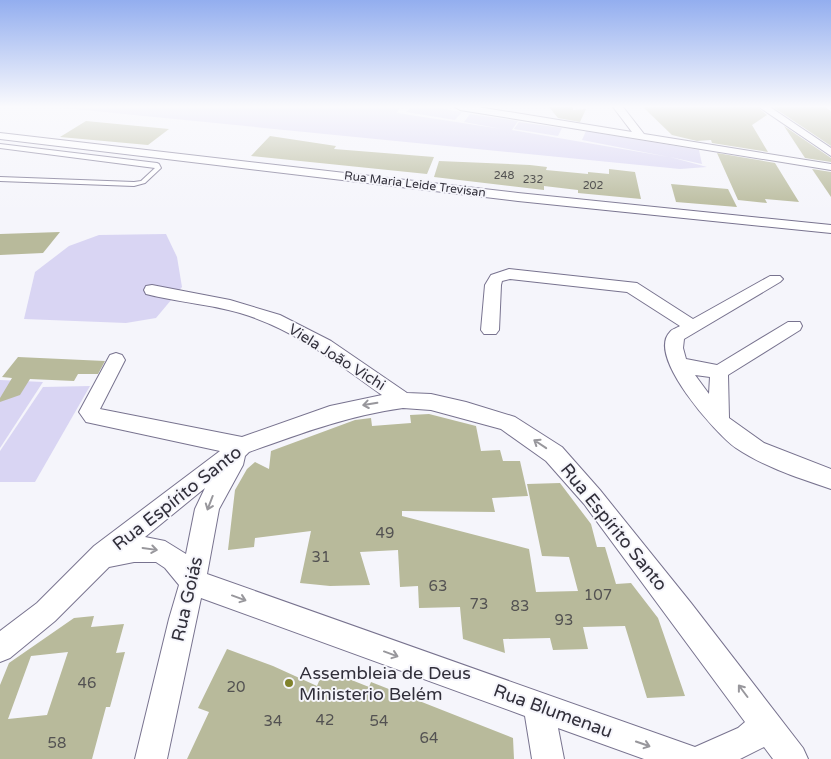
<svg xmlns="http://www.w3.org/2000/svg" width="831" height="759" viewBox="0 0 831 759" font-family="'Varela Round',sans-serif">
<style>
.green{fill:#d9d5f3}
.building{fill:#b8ba9b;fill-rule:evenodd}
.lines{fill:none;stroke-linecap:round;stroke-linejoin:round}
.service-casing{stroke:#78738f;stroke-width:2}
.minor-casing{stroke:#78738f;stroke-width:2}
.service{fill:#fff;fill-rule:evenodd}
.minor{fill:#fff;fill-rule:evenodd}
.oneway{stroke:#98979c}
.poi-dot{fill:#80822b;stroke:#f5f5fb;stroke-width:2}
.labels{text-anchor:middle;stroke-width:4;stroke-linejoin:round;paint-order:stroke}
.far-number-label{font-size:11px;fill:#535252}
.far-street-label{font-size:12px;fill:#312f3a;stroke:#f5f5fb}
.street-label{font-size:15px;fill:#312f3a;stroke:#f5f5fb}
.near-number-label{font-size:15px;fill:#535252}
.near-street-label{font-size:18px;fill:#312f3a;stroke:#f5f5fb}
.near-poi-label{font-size:18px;fill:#312f3a;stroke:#f5f5fb;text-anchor:start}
</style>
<rect width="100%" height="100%" fill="#f5f5fb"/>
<g class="green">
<path d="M53,107H400L397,113L502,129L464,122L470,114L518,121L512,130L669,157L582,140L586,131L699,150L702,164L670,157L707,167L680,169Z"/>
<path d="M411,107H433L462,112L455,120L406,112Z"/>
<path d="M519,122L562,128L558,136L514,129Z"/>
<path d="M166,234L177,257L182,287L156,318L126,323L24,319L35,272L69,246L99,235Z"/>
<path d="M0,380L43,382L0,448Z"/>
<path d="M90,386L35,482H0V451L43,387Z"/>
</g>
<g class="building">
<path d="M549,107H573V110L586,109L580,122L558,118Z"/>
<path d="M643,107H757L767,115L752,125L768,152L712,143L711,140L697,141L672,135Z"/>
<path d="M773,107H825L831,111V146Z"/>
<path d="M86,121L169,129L148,145L60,137Z"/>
<path d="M784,126L831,158V162L805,158Z"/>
<path d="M270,136L336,146L334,149L434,157L427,174L251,156Z"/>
<path d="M717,153L775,163L799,202L765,199L767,203L738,200Z"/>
<path d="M439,161L530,165L547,167L546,170L588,174V172L609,174V169L635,172L641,199L578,193V190L544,186V190L434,177Z"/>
<path d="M812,169L831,172V197Z"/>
<path d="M671,184L728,189L737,207L676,202Z"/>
<path d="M60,232L43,253L0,255V234Z"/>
<path d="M18,357L105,361L98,374H78L74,381L30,379L20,395L0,402V398L12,378L2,377Z"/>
<path d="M429,414L476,426L481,451L500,450L503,461H520L528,496L492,498L495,512L402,511V516L529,549L536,592L578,591L569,557L542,556L527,484L560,483L591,524L597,547H605L616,584L631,583L658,618L685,696L647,698L625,626L583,627L588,649L553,650L550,638L503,639L505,653L463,639L460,607L419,608L418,586L400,587L398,550L360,552L370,585L330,586L300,583L311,531L255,538L254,547L228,550L235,490L247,469L255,462L269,469L271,451L355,420L371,418L372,426L411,423L410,415Z"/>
<path d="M94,616L91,627L124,624L116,653L125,652L110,707H106L92,759H0V685L9,663L74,618ZM68,652L47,715L8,719L31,656Z"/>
<path d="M227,649L273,666L317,686L324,669L369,687L371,682L513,738L514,759H187L209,712L198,708Z"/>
</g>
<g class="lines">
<defs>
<path id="service" d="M0,144L157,163L159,164L161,168L145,183L134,186L0,181V177L134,182L141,181L155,168L0,148Z"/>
<g id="minor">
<path d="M455,107H478L632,132L613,107H623L644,134L831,164V170L460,110Z"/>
<path d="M759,107H770L831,148V156Z"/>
<path d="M0,133L518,193L831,225V233L518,201L0,139Z"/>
<path d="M509,269L637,283L693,319L770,276H780L783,279L780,282L684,339L683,348L686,359L717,365L788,322H800L802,326L800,330L728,375L729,418L764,443L831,469V489C799,478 764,467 736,448C716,434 646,356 670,332C672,329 677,328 680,326L627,292L510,279L502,281L501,285L499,330L496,334H484L481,330L485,285L491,275ZM695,375L710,377L709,394Z"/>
<path d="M152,285L230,300L280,315L331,341L407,393L431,394L466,402L515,417L562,447L600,490L691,603L803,748L808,759H773L764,747L740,759H644L558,728L564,759H532L525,716L201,598L167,759H135L169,619L179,585L165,568L156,562H134L109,567L55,621L10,658L0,662V631L37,603L94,546L220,451L86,422L79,412L110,355L116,353L122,355L125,360L100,409L242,437L330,406L382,395C337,363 294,329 240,313C209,304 177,302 146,294L144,290L146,286ZM403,408L431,410L501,429L546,461L584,504L745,722L738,728L695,747L207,574L219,509L243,465L245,456L249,452C302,433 347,416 403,408ZM205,488L195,509L186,554L165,541L145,537Z"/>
</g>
</defs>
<use href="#service" class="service-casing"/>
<use href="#minor" class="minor-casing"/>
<use href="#service" class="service"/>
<use href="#minor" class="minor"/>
</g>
<defs><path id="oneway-shaft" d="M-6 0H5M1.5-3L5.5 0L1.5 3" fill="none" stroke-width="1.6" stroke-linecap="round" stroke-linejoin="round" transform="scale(1.25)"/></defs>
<g class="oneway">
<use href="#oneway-shaft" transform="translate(370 404) rotate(171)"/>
<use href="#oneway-shaft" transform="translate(540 444) rotate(-146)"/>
<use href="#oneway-shaft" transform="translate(210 503) rotate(111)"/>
<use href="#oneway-shaft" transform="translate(150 549) rotate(8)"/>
<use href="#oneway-shaft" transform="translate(239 598) rotate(20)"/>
<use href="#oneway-shaft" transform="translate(391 654) rotate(20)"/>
<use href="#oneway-shaft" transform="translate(743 691) rotate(-127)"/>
<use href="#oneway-shaft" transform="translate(643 744) rotate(19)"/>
</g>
<linearGradient id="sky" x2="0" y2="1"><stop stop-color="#93aeef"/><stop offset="0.5" stop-color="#fafafd"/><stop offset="1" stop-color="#fafafd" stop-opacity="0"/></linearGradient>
<rect width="831" height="213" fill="url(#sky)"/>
<circle class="poi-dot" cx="289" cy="683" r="5"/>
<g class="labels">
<g class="far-number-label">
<text x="504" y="179">248</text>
<text x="533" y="183">232</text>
<text x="593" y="189">202</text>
</g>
<g class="far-street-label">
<text transform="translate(415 184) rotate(7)" y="4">Rua Maria Leide Trevisan</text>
</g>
<g class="street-label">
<text transform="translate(337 357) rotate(32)" y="5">Viela João Vichi</text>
</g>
<g class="near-number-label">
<text x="385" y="538">49</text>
<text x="321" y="562">31</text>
<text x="438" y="591">63</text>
<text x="598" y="600">107</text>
<text x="479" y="609">73</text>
<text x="520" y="611">83</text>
<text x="564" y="625">93</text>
<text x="87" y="688">46</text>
<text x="236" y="692">20</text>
<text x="325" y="725">42</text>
<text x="273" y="726">34</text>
<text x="379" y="726">54</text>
<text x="429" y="743">64</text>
<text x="57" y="748">58</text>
</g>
<g class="near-street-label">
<text transform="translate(177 498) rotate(-38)" y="6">Rua Espírito Santo</text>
<text transform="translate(614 527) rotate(51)" y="6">Rua Espírito Santo</text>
<text transform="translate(187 599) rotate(-77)" y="6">Rua Goiás</text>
<text transform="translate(553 711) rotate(20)" y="6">Rua Blumenau</text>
</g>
<g class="near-poi-label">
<text x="299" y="679">Assembleia de Deus<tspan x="299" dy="21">Ministerio Belém</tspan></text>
</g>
</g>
</svg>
